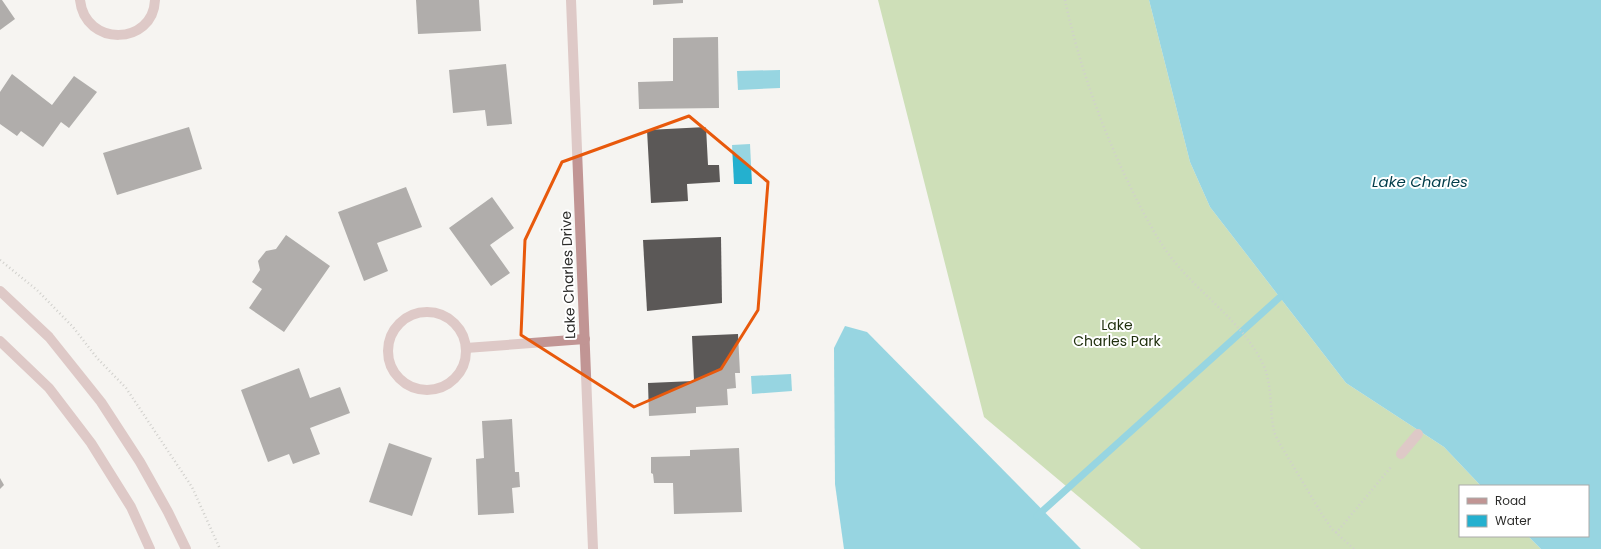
<svg xmlns="http://www.w3.org/2000/svg" width="1601" height="549" viewBox="0 0 1601 549" font-family="Poppins,sans-serif">
<style>
.forest{fill:#9dc674}
.water{fill:#24b0cf}
.lines{fill:none;stroke-linecap:round;stroke-linejoin:round}
.stream{stroke:#24b0cf;stroke-width:7}
.building{fill:#5b5857}
.path{stroke:#a4a3a0;stroke-width:2.5;stroke-dasharray:1 3;stroke-linecap:butt}
.service{stroke:#c19594;stroke-width:10}
.minor{stroke:#c19594;stroke-width:10}
.marked{fill:none;stroke:#e8590c;stroke-width:3;stroke-linejoin:round}
.labels{text-anchor:middle;stroke-width:4;stroke-linejoin:round;paint-order:stroke}
.street-label{font-size:14px;fill:#2c2c2a;stroke:#fff}
.park-label{font-size:14px;fill:#1f2f0d;stroke:#fff}
.water-label{font-size:15px;font-style:italic;fill:#003c49;stroke:#fff}
</style>
<rect width="100%" height="100%" fill="#f5f4f1"/>
<path class="forest" d="M878,0H1149L1190,162L1210,207L1346,383L1444,447L1481,486H1460V536H1528L1541,549H1141L984,417Z"/>
<g class="water">
<path d="M1149,0H1601V549H1541L1528,536H1588V486H1481L1444,447L1346,383L1210,207L1190,162Z"/>
<path d="M780,70V88L738,90L737,71Z"/>
<path d="M750,144L752,184H734L732,145Z"/>
<path d="M845,326L867,332L1081,549H844L835,484L834,348Z"/>
<path d="M791,374L792,391L752,394L751,376Z"/>
</g>
<g class="lines">
<path class="stream" d="M1037,516L1280,297"/>
</g>
<g class="building">
<path d="M0,0H2L15,19L0,30Z"/>
<path d="M416,0H479L481,31L418,34Z"/>
<path d="M653,0H683V3L653,5Z"/>
<path d="M718,37L719,108L639,109L638,82L673,81V38Z"/>
<path d="M506,64L512,124L487,126L485,110L453,113L449,70Z"/>
<path d="M12,74L52,105L74,76L97,92L69,128L61,122L43,147L21,131L17,136L0,124V92Z"/>
<path d="M189,127L202,169L117,195L103,153Z"/>
<path d="M706,127L708,165H719L720,182L687,184L688,201L651,203L647,130Z"/>
<path d="M406,187L422,227L377,243L388,271L364,281L338,212Z"/>
<path d="M492,197L514,228L490,245L510,273L491,286L449,228Z"/>
<path d="M286,235L330,266L284,332L249,308L262,289L252,282L260,270L258,261L266,251L276,249Z"/>
<path d="M721,237L722,303L647,311L643,240Z"/>
<path d="M738,334L740,373H735L736,388L727,389L728,405L696,407V413L649,416L648,383L694,381L692,336Z"/>
<path d="M299,368L310,398L340,387L350,413L310,428L320,454L293,464L289,454L268,462L241,390Z"/>
<path d="M512,419L515,472H519L520,487L512,488L514,513L478,515L476,459L484,458L482,421Z"/>
<path d="M389,443L432,458L412,516L369,502Z"/>
<path d="M739,448L742,512L674,514L673,483H654L653,474L651,473V457L690,456V450Z"/>
<path d="M0,478L4,485L0,489Z"/>
</g>
<g class="lines">
<g class="path">
<path d="M1065,0C1080,70 1106,140 1139,204C1149,223 1160,244 1174,261C1202,296 1241,321 1262,362C1273,383 1269,408 1274,431C1275,435 1278,440 1280,444L1323,516L1332,529L1354,549"/>
<path d="M0,260L37,290L73,327L97,358L126,388L192,487L220,549"/>
<path d="M1336,533L1391,467"/>
</g>
<path class="service" d="M1401,454L1418,434"/>
<g class="minor">
<path d="M80,0C85,47 153,46 155,0"/>
<path d="M571,0L593,549"/>
<path d="M0,291L49,337L101,402L140,462L168,512L186,549"/>
<circle cx="427" cy="351" r="39"/>
<path d="M0,341L49,388L91,443L131,507L150,549"/>
<path d="M466,348L585,339"/>
</g>
</g>
<path d="M0 0H1601V549H0ZM689,116L768,182L758,310L721,369L634,407L521,335L525,240L562,162Z" fill="#f5f4f1" fill-opacity=".55" fill-rule="evenodd"/>
<path class="marked" d="M689,116L768,182L758,310L721,369L634,407L521,335L525,240L562,162Z"/>
<g class="labels">
<g class="street-label">
<text transform="translate(568 275) rotate(-92)" y="5">Lake Charles Drive</text>
</g>
<g class="park-label">
<text x="1117" y="330">Lake<tspan x="1117" dy="16">Charles Park</tspan></text>
</g>
<g class="water-label">
<text x="1420" y="187">Lake Charles</text>
</g>
</g>
<rect x="1459" y="485" width="130" height="52" fill="#ffffff" stroke="#ababaa"/>
<rect x="1467" y="498" width="20" height="6" fill="#c19594" stroke="#ababaa"/>
<text x="1495" y="505" font-size="12" fill="#2c2c2a">Road</text>
<rect x="1467" y="515" width="20" height="12" fill="#24b0cf" stroke="#ababaa"/>
<text x="1495" y="525" font-size="12" fill="#2c2c2a">Water</text>
</svg>
